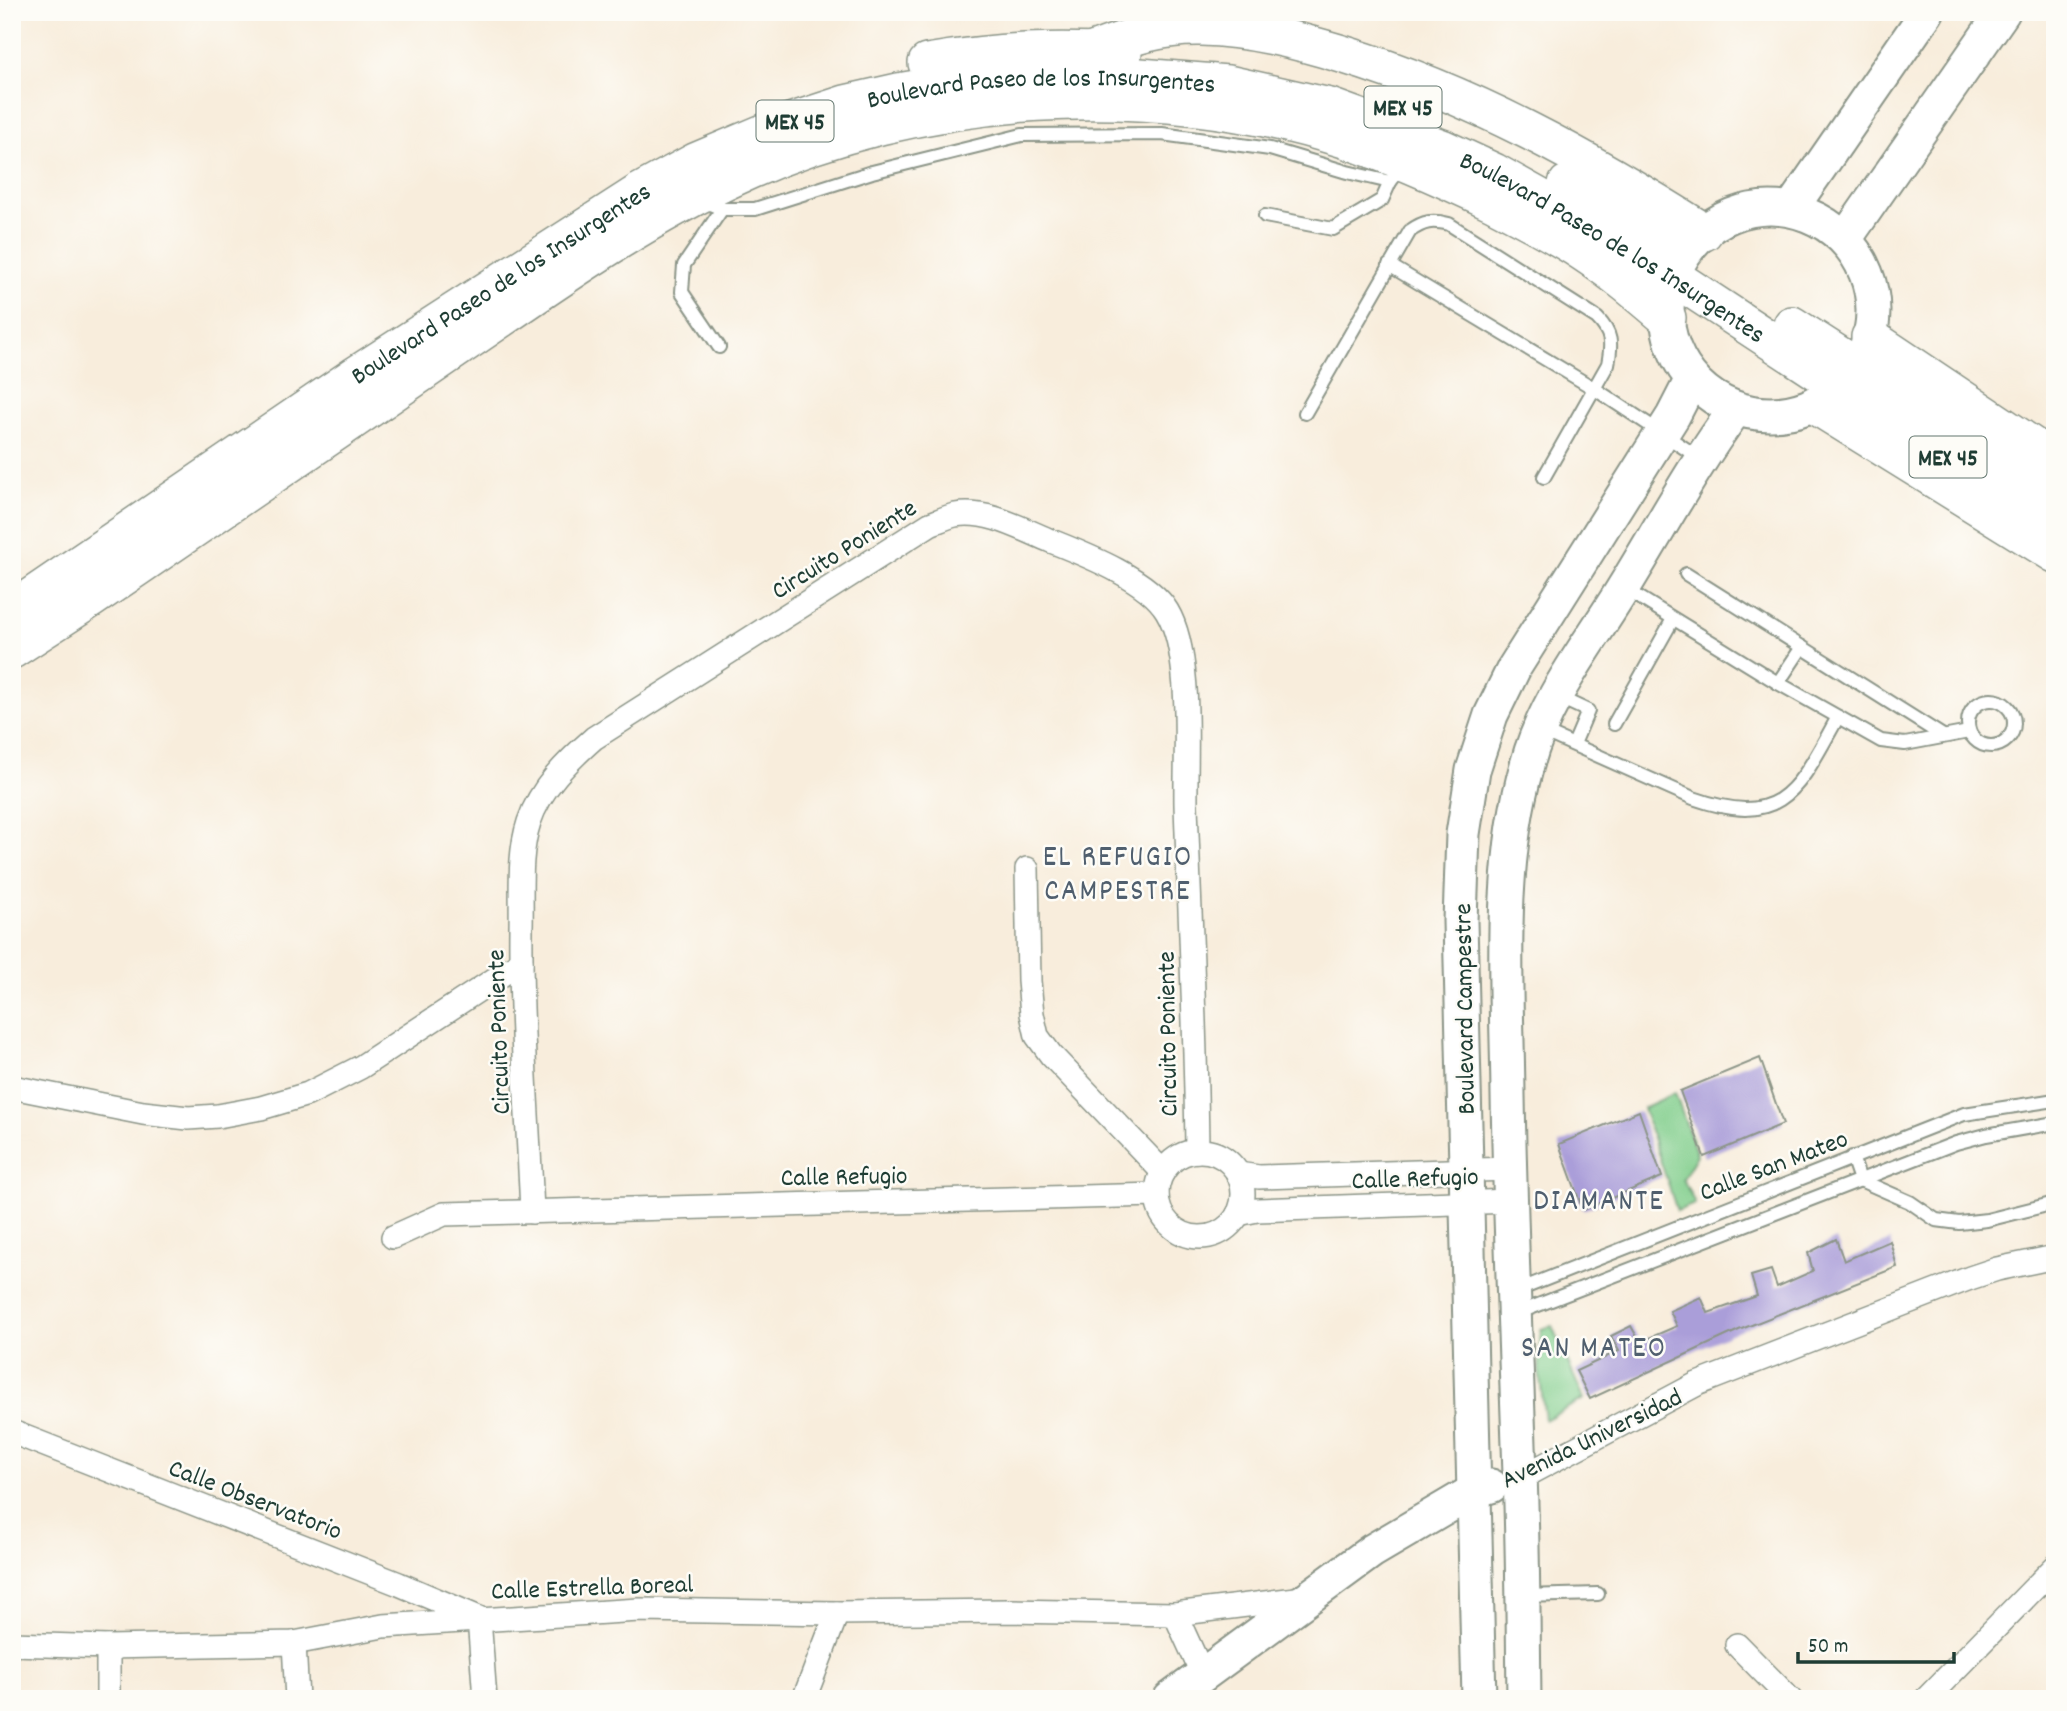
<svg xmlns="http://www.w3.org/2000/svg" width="2067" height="1711" viewBox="0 0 2067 1711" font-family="Dekko,sans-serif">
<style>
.green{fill:#81ce8c;stroke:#508660;stroke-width:2}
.building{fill:#aa9ed9}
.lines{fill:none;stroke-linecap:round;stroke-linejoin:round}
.lane-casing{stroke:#8c9588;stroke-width:16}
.street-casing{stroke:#8c9588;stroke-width:26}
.secondary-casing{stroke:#8c9588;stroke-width:37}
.primary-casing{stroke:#8c9588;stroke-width:40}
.lane{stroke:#fff;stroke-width:12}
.street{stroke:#fff;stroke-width:23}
.secondary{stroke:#fff;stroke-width:33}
.primary{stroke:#fff;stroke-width:37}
.labels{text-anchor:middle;stroke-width:5;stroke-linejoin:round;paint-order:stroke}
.shield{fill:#fdfcf7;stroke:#62766e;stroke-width:2}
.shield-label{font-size:24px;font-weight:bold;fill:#1f3d34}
.street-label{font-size:26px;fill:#1f3d34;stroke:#fdfcf7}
.quarter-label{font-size:30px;letter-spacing:2px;fill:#505f6e;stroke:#fdfcf7}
</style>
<rect width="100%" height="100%" fill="#fdfcf7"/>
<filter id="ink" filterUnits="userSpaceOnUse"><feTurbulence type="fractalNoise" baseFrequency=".0143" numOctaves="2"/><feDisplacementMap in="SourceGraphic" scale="14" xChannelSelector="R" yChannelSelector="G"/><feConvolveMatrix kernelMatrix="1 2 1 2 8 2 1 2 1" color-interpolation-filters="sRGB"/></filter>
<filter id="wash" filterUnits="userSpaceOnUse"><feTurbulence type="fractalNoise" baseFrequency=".00686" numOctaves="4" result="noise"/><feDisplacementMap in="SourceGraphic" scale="28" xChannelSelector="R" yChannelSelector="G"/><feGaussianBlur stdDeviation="1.57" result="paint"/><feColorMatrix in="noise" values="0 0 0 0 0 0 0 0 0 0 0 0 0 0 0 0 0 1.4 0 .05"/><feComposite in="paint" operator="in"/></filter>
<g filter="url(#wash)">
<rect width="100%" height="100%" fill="#f8eddc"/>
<g class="green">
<path d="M1675,1093L1697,1155L1683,1179L1695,1204L1677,1211L1643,1108Z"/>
<path d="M1552,1326L1584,1399L1545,1420L1539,1370L1541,1329Z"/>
</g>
<g id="blocks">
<g class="building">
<path d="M1760,1058L1783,1124L1704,1157L1680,1091Z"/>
<path d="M1639,1111L1662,1177L1583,1210L1559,1144Z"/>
<path d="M1836,1239L1844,1261L1890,1241L1897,1267L1739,1330L1590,1399L1576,1371L1619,1351L1611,1336L1631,1326L1640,1342L1677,1326L1670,1311L1701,1297L1708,1313L1757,1296L1751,1276L1771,1270L1777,1287L1813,1271L1808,1253Z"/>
</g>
</g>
</g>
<g filter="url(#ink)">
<use href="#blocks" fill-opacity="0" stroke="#8c9588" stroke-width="2"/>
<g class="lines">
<defs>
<g id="lane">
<path d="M703,201L722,209H755L872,172L1022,135L1162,134L1270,149L1347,172L1390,182L1404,164"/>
<path d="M1265,216L1333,229L1382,200L1390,182"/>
<path d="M1389,265L1595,389L1701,459"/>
<path d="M719,347L682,292L684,265L722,209"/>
<path d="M1305,413L1410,231C1424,221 1432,220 1449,224L1597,318C1612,333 1612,344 1608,364L1544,477"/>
<path d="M1686,574L1943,736"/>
<path d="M1624,588L1778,683L1881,741L1905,744L1969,732"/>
<path d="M1778,683L1802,647"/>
<path d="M1558,697L1588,711L1574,744"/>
<circle cx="1991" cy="723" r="23"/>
<path d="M1614,724L1673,619"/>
<path d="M1540,730L1693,798C1784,830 1798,788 1838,717"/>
<path d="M1852,1157L1860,1180L1910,1202L1936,1220L1959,1223L1987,1220L2055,1203"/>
<path d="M1516,1291L1964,1114L2055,1100"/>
<path d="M1515,1314L1956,1143L1986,1135L2055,1123"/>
<path d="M1523,1596L1598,1594"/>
</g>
<g id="street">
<path d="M1027,869L1029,981L1032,1014L1037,1036L1051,1055L1163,1172"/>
<path d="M12,1087L143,1113L188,1118L218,1116L261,1108L308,1094L361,1067L521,962"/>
<circle cx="1200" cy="1194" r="43"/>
<path d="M1238,1174L1259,1177L1509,1169"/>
<path d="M532,1212C528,1117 520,1022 521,928C522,892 518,856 529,822C540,788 568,761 594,738L930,524C938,521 947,517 955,515C987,509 1022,529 1051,541C1086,555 1148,579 1167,611C1193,654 1185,754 1186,805C1190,921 1196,1036 1197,1151"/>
<path d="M1238,1214L1257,1210L1511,1201"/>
<path d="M393,1237L444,1214L1157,1195"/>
<path d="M12,1432L399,1584L479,1618L485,1699"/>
<path d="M1520,1478L1697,1384L1970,1278L1997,1269L2055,1257"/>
<path d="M1175,1614L1203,1675"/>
<path d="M294,1643L297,1699"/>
<path d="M12,1644L108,1647L294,1643L383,1626L639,1610L837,1613L1008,1611L1175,1614L1304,1598"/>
<path d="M1737,1645L1790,1699"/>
<path d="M108,1647V1699"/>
<path d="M804,1699L837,1613"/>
<path d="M1926,1699L2055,1567"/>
</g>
<g id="secondary">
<circle cx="1770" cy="311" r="103"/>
<path d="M1791,209L1927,12"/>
<path d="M1845,239L2003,12"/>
<path d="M1170,1699L1372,1551L1474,1491L1491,1486"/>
<path d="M1479,1699L1460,921L1463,834L1473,770L1491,715L1514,668L1673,416L1692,379"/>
<path d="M1524,1699C1523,1624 1523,1549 1520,1475C1516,1348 1510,1222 1508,1095C1507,986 1497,871 1527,765C1545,698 1589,645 1624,587C1661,527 1694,465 1736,409"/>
</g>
<g id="primary">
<path d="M1093,51C1128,37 1163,26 1201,27C1249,28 1296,40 1342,54C1472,94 1589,159 1704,232"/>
<path d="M927,63C996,51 1054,49 1123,53"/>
<path d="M1567,184L1661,241"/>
<path d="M1792,325L2055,494"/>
<path d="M1870,337L2055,461"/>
<path d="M1815,405L2055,554"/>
<path id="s1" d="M12,610L356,375L640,192L695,162L787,123L845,104L898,92L958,82L1014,77L1127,76L1228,84L1330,107L1442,148L1494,172L1555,206L1672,276L2055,527"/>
<path d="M12,650L91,599C214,515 336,432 458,348C548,287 637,222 737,176C919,91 1153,77 1344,139C1394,156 1443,178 1491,201C1522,217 1554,233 1584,253C1613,272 1640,295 1667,318"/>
</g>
</defs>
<use href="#lane" class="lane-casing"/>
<use href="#street" class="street-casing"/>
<use href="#secondary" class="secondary-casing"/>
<use href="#primary" class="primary-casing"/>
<use href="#lane" class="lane"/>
<use href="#street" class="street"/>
<use href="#secondary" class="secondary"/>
<use href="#primary" class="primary"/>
</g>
</g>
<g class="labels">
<g class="shield">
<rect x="1364.5" y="86.5" width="77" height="41" rx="5"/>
<rect x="756.5" y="100.5" width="77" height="41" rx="5"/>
<rect x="1909.5" y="436.5" width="77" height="41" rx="5"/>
</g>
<g class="shield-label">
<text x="1403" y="115">MEX 45</text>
<text x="795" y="129">MEX 45</text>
<text x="1948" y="465">MEX 45</text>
</g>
<g class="street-label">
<text dy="9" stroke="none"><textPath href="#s1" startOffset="1176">Boulevard Paseo de los Insurgentes</textPath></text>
<text dy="9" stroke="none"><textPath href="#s1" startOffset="1785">Boulevard Paseo de los Insurgentes</textPath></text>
<text dy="9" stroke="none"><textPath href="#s1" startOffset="588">Boulevard Paseo de los Insurgentes</textPath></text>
<text transform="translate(843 548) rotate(-32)" y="9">Circuito Poniente</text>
<text transform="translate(1463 1009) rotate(-91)" y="9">Boulevard Campestre</text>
<text transform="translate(497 1032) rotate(-92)" y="9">Circuito Poniente</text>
<text transform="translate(1166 1034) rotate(-91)" y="9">Circuito Poniente</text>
<text transform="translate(1773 1164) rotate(-21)" y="9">Calle San Mateo</text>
<text transform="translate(844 1175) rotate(-1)" y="9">Calle Refugio</text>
<text transform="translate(1415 1177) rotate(-2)" y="9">Calle Refugio</text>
<text transform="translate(1591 1437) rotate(-26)" y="9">Avenida Universidad</text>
<text transform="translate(256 1498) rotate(21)" y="9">Calle Observatorio</text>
<text transform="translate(592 1586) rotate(-2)" y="9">Calle Estrella Boreal</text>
</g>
<g class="quarter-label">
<text x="1118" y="865">EL REFUGIO<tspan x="1118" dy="34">CAMPESTRE</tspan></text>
<text x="1599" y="1209">DIAMANTE</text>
<text x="1594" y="1356">SAN MATEO</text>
</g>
</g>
<rect width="2067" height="1711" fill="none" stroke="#fdfcf7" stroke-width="42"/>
<path d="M1798 1652v10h156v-10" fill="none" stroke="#1f3d34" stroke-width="3.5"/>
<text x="1808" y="1652" font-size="21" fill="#1f3d34" stroke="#fdfcf7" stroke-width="5" paint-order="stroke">50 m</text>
</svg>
